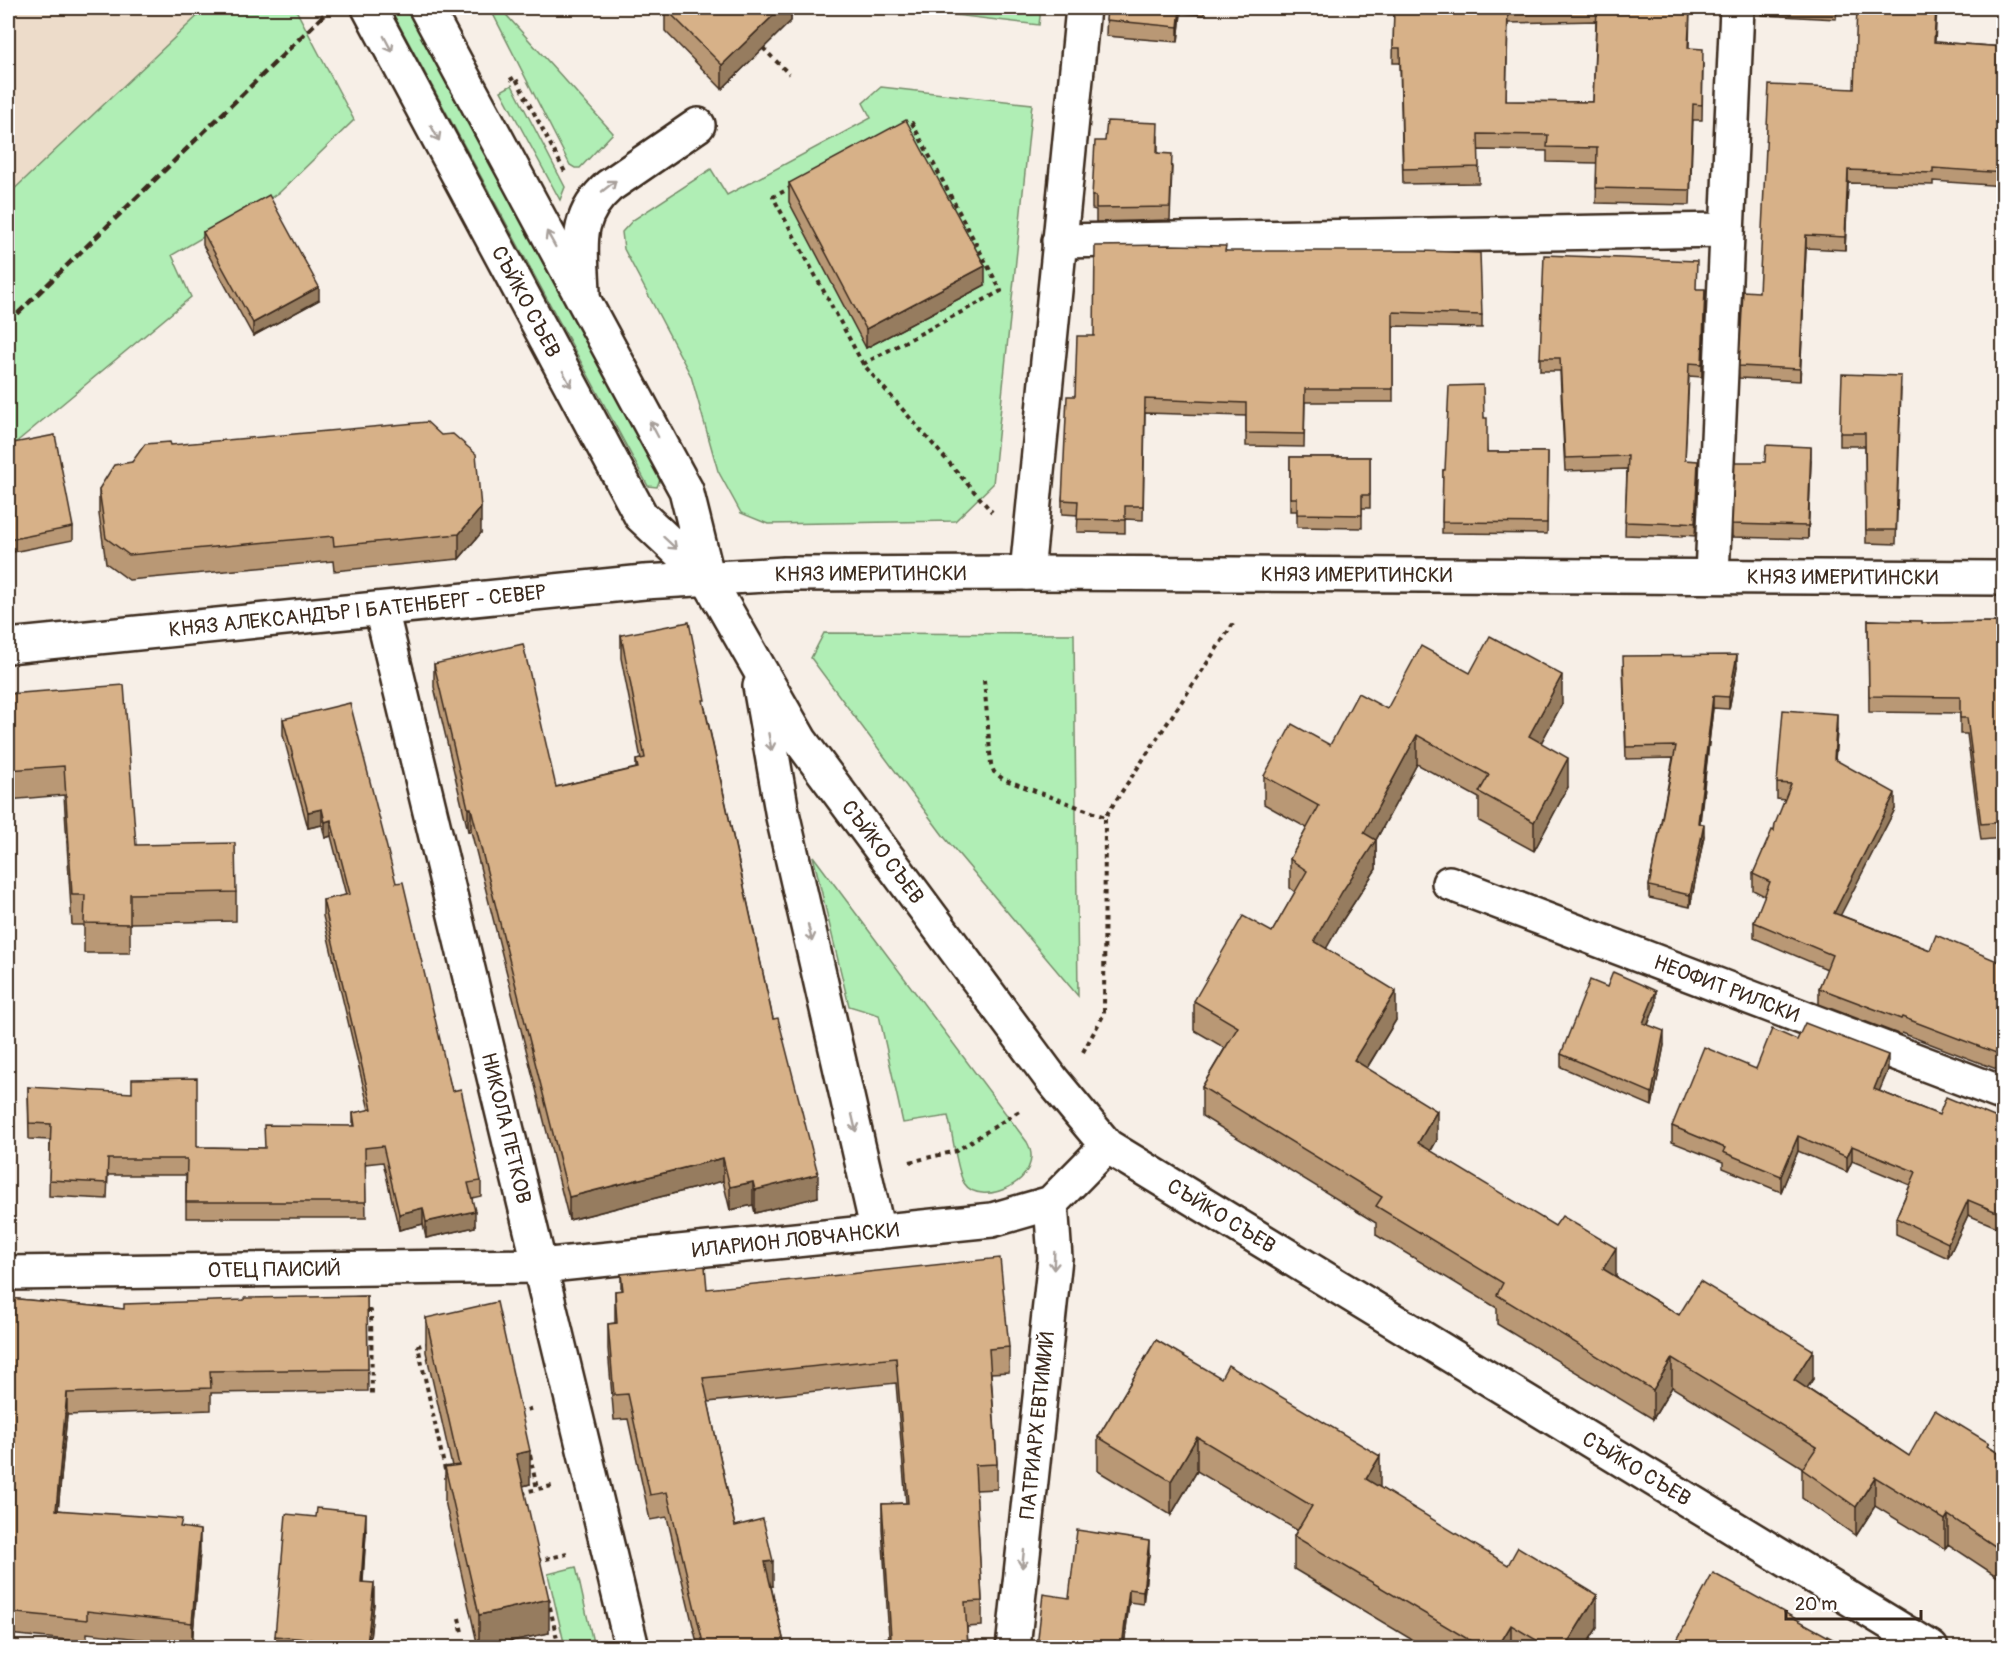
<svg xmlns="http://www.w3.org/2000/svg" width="2011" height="1655" viewBox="0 0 2011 1655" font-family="Pangolin,sans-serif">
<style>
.built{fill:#eddcca}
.green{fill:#b0eeb5;stroke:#768c6a;stroke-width:1.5}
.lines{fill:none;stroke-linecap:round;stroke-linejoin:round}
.minor-casing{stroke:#3b2a1e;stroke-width:38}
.path{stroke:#3b2a1e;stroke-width:4;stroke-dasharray:4.5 4.5;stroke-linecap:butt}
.minor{stroke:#fff;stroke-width:33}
.rail{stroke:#3b2a1e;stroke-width:4.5;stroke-dasharray:9 4.5;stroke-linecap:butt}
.wall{fill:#b99875;stroke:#3b2a1e;stroke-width:1.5;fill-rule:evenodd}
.shaded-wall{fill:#967c5f;stroke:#3b2a1e;stroke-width:1.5}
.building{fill:#d7b188;stroke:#3b2a1e;stroke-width:1.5}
.oneway{stroke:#a79f9a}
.labels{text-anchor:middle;stroke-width:6;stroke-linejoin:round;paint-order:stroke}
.street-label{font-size:21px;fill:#3b2a1e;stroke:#fff}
</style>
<rect width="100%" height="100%" fill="#f7efe7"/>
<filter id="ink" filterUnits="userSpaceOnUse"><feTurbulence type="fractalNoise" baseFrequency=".0167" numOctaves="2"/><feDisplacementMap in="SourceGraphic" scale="12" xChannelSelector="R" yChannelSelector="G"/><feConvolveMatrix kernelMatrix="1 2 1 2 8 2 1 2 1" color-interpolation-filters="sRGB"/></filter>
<g filter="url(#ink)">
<path class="built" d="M8,8H206L8,195Z"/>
<g class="green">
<path d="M206,8H295L354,120L279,193L172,255L191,297L8,449V195Z"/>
<path d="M390,8H406L660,479L657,487L648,486Z"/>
<path d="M490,8H500L613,133L580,168H575L570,165Z"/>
<path d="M944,8H1041L1039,25L938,13Z"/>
<path d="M512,85L565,187L560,200L501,91Z"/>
<path d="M881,87L1032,104L993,484L955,521L768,524L741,513L718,471L691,376L624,249L622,232L633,220L711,169L727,195L871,118L863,103Z"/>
<path d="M824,633L1074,634L1078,996L945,838L811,658Z"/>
<path d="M813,856L1027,1142C1048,1179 981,1210 964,1183C956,1169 953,1134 948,1116L903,1123L879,1015L849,1006Z"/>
<path d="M576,1567L594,1647H565L548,1574Z"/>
</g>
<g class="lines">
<defs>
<g id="minor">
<path id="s1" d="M369,8L641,516L708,579"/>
<path id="s2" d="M426,8L681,481L686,490L708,579L800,740L1053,1081L1107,1146L1931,1648"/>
<path d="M1059,241L1726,230"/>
<path d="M583,294C582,248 572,219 609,186L698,125"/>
<path d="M1027,573L1083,8"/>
<path d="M1712,575L1737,8"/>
<path id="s3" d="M381,609L632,1648"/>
<path id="s4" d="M8,646L644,582L784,574L1027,573L2004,578"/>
<path d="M760,686L783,817L878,1232"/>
<path id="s5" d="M1449,883L2004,1094"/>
<path id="s6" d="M8,1273L540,1266L992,1220L1051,1203L1107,1146"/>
<path id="s7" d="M1013,1648L1055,1258L1051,1203"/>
</g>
</defs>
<use href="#minor" class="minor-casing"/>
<g class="path">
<path d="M763,48L789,74"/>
<path d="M510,80L515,77L566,174"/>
<path d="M792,187L773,197L863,364L992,512"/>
<path d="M863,364L1001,291L912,123L904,127"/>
<path d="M984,680L991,764L994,772L1003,779L1105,817"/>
<path d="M1083,1052L1104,1014L1105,817L1233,624"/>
<path d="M910,1162L956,1151L1021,1110"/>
<path d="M368,1311H371L372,1396"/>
<path d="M430,1343L418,1346L447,1479"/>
<path d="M518,1412L534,1408"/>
<path d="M530,1455L537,1489"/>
<path d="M525,1495L524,1492L552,1486"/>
<path d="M537,1561L567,1554"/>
<path d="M548,1598L559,1648"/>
<path d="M459,1618L462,1632"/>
</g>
<use href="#minor" class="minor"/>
<path class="rail" d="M8,323L331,8"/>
</g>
<g class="wall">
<path d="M665,8H791V21L722,89L665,31Z"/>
<path d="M1107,8H1205L1204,15L1181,13L1178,42L1106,36Z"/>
<path d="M1394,8H1690L1689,48L1703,64L1702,120H1693L1690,205L1596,203L1597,163L1547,162V151L1478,150L1479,183L1403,184L1400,63H1393ZM1596,21L1593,102L1506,101L1508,23Z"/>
<path d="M1762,8H1837L1836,19L1762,15Z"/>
<path d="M1937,8L1935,42L2004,47V186L1933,181V185L1848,183L1845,250L1806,248L1800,381L1739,378V366L1759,292L1854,89Z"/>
<path d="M1158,136V153L1172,167L1170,220L1096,222V210L1092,209V196L1105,141Z"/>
<path d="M789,183L985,285L866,348L789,202Z"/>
<path d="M203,232L319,300L253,336L203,245Z"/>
<path d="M1225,251L1482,315V328L1393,326V402H1305L1304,447L1246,446V416L1145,413L1143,520L1125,519V533L1077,532L1078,515L1062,514V500L1075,396L1094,336Z"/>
<path d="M1696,289L1705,302L1702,377L1689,376L1685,460L1698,474L1695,536L1682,535V537L1625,535L1627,469L1565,471L1560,371H1540V358Z"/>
<path d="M1901,389L1896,544L1866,543L1865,446H1840V433Z"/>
<path d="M1484,418L1487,452H1548L1547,534L1442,533L1443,470H1445Z"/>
<path d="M8,444L73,527V540L8,553Z"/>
<path d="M171,445L481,533L459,559L334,571L333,561L129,580L106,563L99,514V489L132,462Z"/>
<path d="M1290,457H1370V508H1362V528L1297,527V511H1290Z"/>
<path d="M1811,460L1808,539L1732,537V524L1765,462Z"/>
<path d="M1868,620L1922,623L2004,622V838L1981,840L1967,734H1960V713L1869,712Z"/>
<path d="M621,635L705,708L773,1019L818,1197L755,1213L753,1205L730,1210L723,1181L569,1220L471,831H468L434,687V664L556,787L636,768V760L641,759L621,658Z"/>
<path d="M1737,667L1729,709L1713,708L1700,823L1704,836L1690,907L1649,898V886L1673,758L1626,759L1623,668Z"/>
<path d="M1470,673L1562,704L1541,743L1568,787L1534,851L1479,821V798L1417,764L1376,840V869L1342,921L1326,948L1396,1020L1367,1068L1437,1140L1431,1151L1616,1277L1679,1315L1813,1379L1807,1388L1909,1456L1989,1447L2004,1457V1581L1948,1544L1945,1549L1875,1506L1856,1536L1802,1498V1469L1803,1468L1672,1387L1653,1419L1497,1324V1308L1376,1235V1223L1202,1116V1087L1225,1048L1194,1030V1001L1272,932L1295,892L1290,888V859L1307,828L1264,804V776L1330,745L1387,709Z"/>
<path d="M8,694L136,845L236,892V921L130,923V953H84V925H72L64,795L8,800Z"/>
<path d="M283,719L396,883L452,1091L481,1181V1196L472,1198L475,1227L426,1238L423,1224L399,1230L383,1162L365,1164L366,1218H186V1175H108L107,1199L49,1196L50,1140L29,1139L28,1087L197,1147L264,1148L353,1126V1113L369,1110L323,916V900L346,895L331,836L325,838L322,825L308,828L283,735Z"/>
<path d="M1837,730L1835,760L1895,809L1840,915L1930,950L2004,964V1072L1902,1033L1901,1035L1819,1004V988L1827,969L1754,938V922L1765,896L1753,890V874L1774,831L1785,800L1777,799V783Z"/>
<path d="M1607,987L1656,1004L1648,1025L1664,1045L1652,1106L1561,1067V1054Z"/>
<path d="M1797,1040L1888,1070L1879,1091L1939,1115L2004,1121V1230L1968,1215L1948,1258L1896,1234V1218L1910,1185L1852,1161L1847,1172L1798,1151L1781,1192L1723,1168V1162L1672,1142V1126Z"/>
<path d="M621,1274L707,1289L1009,1347V1372L991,1373L997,1464V1489L976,1490L982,1601V1626L967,1627L968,1647H885V1638L889,1637L882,1529V1504L906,1503L896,1383L708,1402L735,1526L773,1586H771L785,1647H698L667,1517L650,1520L628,1419L614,1420L608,1349V1324L615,1323V1291H621Z"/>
<path d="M367,1296L368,1391L211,1393V1410L67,1415L58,1510L182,1528L200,1552L192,1645L87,1633V1642L8,1634V1298L124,1309Z"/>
<path d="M426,1318L530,1484L523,1486L549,1633L484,1647H478L445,1501V1467L452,1466L426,1352Z"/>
<path d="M1156,1340L1380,1488L1597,1628L1585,1647H1424L1294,1569V1536L1297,1530L1197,1471L1171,1515L1098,1471V1437Z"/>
<path d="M366,1532L363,1582L374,1603L369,1647H275V1636Z"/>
<path d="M1149,1554L1143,1604L1129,1602L1124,1647H1037L1069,1598Z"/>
</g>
<g class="shaded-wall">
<path d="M781,8H791V21L722,89V65Z"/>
<path d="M1180,8H1181V13L1178,42V27Z"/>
<path d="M1848,170V183L1845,250V237Z"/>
<path d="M1806,235V248L1800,381V369Z"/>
<path d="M985,266V285L866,348V329Z"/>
<path d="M319,287V300L253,336V323Z"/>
<path d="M1705,289V302L1702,377V364Z"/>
<path d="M1811,447V460L1808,539V526Z"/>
<path d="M481,508V533L459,559V534Z"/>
<path d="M1737,655V667L1729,709V697Z"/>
<path d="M1562,675V704L1529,765V736Z"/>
<path d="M1713,696V708L1698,835V823Z"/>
<path d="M1837,714V730L1834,775V759Z"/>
<path d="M1417,735V764L1376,840V869L1342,921L1314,970V941L1364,833Z"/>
<path d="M1568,758V787L1534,851V822Z"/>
<path d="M1895,793V809L1834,928V913Z"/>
<rect x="468" y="808" width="3" height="23"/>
<path d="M322,809V825L308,828V812Z"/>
<path d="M331,820V836L325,838V822Z"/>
<path d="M1704,824V836L1690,907V895Z"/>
<path d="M1396,991V1020L1354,1089V1060Z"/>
<path d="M1656,991V1004L1643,1036V1023Z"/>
<path d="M1664,1031V1045L1652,1106V1093Z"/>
<path d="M1888,1055V1070L1874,1104V1089Z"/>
<path d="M1437,1111V1140L1418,1172V1143Z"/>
<path d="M1798,1136V1151L1781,1192V1176Z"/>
<path d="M1852,1146V1161L1847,1172V1157Z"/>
<path d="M723,1158V1181L569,1220V1197Z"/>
<path d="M818,1174V1197L755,1213V1190Z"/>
<path d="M753,1182V1205L730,1210V1187Z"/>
<path d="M1968,1200V1215L1948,1258V1243Z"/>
<path d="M423,1208V1224L399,1230V1214Z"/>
<path d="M475,1211V1227L426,1238V1222Z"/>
<path d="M1616,1248V1277L1603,1269Z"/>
<path d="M1813,1350V1379L1794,1408V1380Z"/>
<path d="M1672,1358V1387L1653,1419V1390Z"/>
<path d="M67,1393V1415L56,1531V1510Z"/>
<path d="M1197,1437V1471L1171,1515V1481Z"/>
<path d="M530,1451V1484L516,1488V1454Z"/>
<path d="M1380,1456V1490L1366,1479Z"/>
<path d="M1875,1477V1506L1856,1536V1507Z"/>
<path d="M366,1513V1532L361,1601V1582Z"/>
<path d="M1948,1515V1544L1945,1549V1520Z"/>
<path d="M200,1530V1552L192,1645V1623Z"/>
<path d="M1149,1541V1554L1143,1604V1591Z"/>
<path d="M773,1561V1586L765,1587V1562Z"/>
<path d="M374,1583V1603L369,1647H367Z"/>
<path d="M1129,1589V1602L1124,1647H1122Z"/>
<path d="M1597,1595V1628L1585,1647H1565Z"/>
<path d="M549,1599V1633L484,1647H479V1615Z"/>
<path d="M1511,1625V1647H1498Z"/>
</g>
<g class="building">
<path d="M665,8H781L722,65Z"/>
<path d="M1107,8H1180L1178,27L1106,20Z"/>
<path d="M1394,8H1532H1508L1506,101L1593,102L1597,8H1690L1688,48L1703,49L1702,105L1693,104L1690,190L1596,188L1597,148L1547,147L1548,135L1478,134L1479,167L1403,169L1400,48H1393Z"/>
<path d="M1857,8H1936L1934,42L2004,47V173L1933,168V173L1848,170L1845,237L1806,235L1800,369L1739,366L1743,291L1759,292L1769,85L1854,89Z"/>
<path d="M906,120L985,266L866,329L789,183Z"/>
<path d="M1107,121L1158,123L1157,153L1172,154L1170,207L1096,208V196H1092L1095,141H1105Z"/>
<path d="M269,195L319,287L253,323L203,232Z"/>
<path d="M1169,245L1226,246L1225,251H1421L1480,253L1482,315L1393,312V389H1305L1304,434L1246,433V403L1145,399L1143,506H1125V520L1077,519L1078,501L1062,500L1067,396H1075L1077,336H1094L1095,246Z"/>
<path d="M1544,255L1697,261L1696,289H1705L1702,364L1689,363L1685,460L1698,461L1695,523L1682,522V524L1625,522L1628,456L1565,458L1560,358H1540Z"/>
<path d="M1842,374L1901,376L1896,530H1866L1865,433H1840Z"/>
<path d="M1483,385L1484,418H1487V452H1548L1547,523L1442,522L1443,470H1445L1449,386Z"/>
<path d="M427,422L441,435L453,434L476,454L481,508L459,534L334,546L333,536L129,555L106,538L99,489L114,465L132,462L145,444L170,442L171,445Z"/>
<path d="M55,435L73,527L8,540V444Z"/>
<path d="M1766,445L1811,447L1808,526L1732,524L1735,462H1765Z"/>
<path d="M1290,457H1370V495H1362V515L1297,514V498H1290Z"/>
<path d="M1868,620L1922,621V623L2004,622V822L1981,824L1967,718H1960V697L1869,696Z"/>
<path d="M689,622L705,700H703L773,1019L778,1018L818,1174L755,1190L753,1182L730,1187L723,1158L569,1197L471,808H468L434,664L523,644L556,787L638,768L636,760L645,758L621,635Z"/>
<path d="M1490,636L1562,675L1529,736L1568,758L1534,822L1479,792L1489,775L1417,735L1364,833L1376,840L1342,892L1314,941L1396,991L1354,1060L1437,1111L1418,1143L1555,1226L1562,1216L1616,1248L1603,1269L1679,1315L1700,1281L1813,1350L1794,1380L1909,1456L1935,1410L1989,1443L1987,1446L2004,1457V1552L1948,1515L1945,1520L1875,1477L1856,1507L1802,1469L1817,1447L1672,1358L1653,1390L1497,1295L1503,1283L1376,1206L1382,1197L1202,1087L1238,1027L1194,1001L1243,916L1272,932L1307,871L1290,859L1319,806L1264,776L1292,724L1330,745L1358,693L1387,709L1421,646L1470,673Z"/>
<path d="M1737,655L1729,697L1713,696L1698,823L1704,824L1690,895L1649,886L1676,746L1626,747L1623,656Z"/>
<path d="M124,685L136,845L235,843L236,892L130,894V924L84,923L85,895H72L64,766L8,770V694Z"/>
<path d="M350,703L396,883L403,882L452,1091L461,1089L481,1181L468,1183L475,1211L426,1222L423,1208L399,1214L383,1146L365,1148L366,1202H186L187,1159H108L107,1183L49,1180L51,1124L29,1123L28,1087L132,1093V1079L197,1078V1147L265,1148L264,1125L355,1126L353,1113L372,1109L323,900L350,894L331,820L325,822L322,809L308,812L283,719Z"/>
<path d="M1783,710L1837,714L1834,759L1895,793L1834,913L1930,950L1936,935L2004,964V1056L1902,1017L1901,1019L1819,988L1832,955L1754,922L1770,882L1753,874L1772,830L1774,831L1775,824L1791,784L1777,783Z"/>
<path d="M1613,972L1656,991L1643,1023L1664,1031L1652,1093L1561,1054L1590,980L1607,987Z"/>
<path d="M1805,1023L1888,1055L1874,1089L1939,1115L1946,1097L2004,1121V1215L1968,1200L1948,1243L1896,1218L1916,1172L1852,1146L1847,1157L1798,1136L1781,1176L1723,1152L1725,1148L1672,1126L1704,1047L1756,1069L1772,1029L1797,1040Z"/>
<path d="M1000,1258L1009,1347L989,1349L997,1464L975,1465L982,1601L965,1602L968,1647H886L885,1638L891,1637L882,1504L908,1503L896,1358L703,1378L735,1526L763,1519L773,1561L765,1562L785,1647H704L667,1492L650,1495L628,1394L614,1395L608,1324L617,1323L615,1291L623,1290L621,1274L705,1266L707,1289Z"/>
<path d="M367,1296L368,1369L210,1371L211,1388L67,1393L56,1510L182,1519L180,1527L200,1530L192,1623L87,1611V1620L8,1612V1298L124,1309V1304L244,1300V1298Z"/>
<path d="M497,1302L530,1451L516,1454L549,1599L479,1615L445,1467L459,1465L426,1318Z"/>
<path d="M1156,1340L1221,1378L1228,1365L1380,1456L1366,1479L1508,1565L1518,1547L1597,1595L1565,1647H1548L1511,1625L1498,1647H1481L1294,1536L1312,1506L1197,1437L1171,1481L1098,1437Z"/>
<path d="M317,1508L366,1513L361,1582L374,1583L367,1645L275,1636L286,1514L316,1517Z"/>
<path d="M1077,1530L1149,1541L1143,1591L1129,1589L1122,1647H1037L1043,1594L1069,1598Z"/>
<path d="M1713,1573L1847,1647H1682L1675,1644Z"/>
</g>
<defs><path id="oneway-shaft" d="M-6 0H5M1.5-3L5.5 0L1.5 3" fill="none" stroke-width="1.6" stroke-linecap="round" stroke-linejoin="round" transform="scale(1.5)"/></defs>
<g class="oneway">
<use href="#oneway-shaft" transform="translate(388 44) rotate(62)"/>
<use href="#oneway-shaft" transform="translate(435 133) rotate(62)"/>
<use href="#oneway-shaft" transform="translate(609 186) rotate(-38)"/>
<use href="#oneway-shaft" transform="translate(551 239) rotate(-119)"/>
<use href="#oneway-shaft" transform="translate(567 379) rotate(62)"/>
<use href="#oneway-shaft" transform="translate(654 429) rotate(-118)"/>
<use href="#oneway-shaft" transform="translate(670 543) rotate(43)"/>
<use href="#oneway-shaft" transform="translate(770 742) rotate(80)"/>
<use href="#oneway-shaft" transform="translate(810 933) rotate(77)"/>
<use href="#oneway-shaft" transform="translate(854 1123) rotate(77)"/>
<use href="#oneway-shaft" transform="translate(1054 1261) rotate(92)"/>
<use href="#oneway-shaft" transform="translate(1023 1559) rotate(96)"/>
</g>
</g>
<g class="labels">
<g class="street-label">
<text dy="7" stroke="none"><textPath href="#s1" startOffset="333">СЪЙКО СЪЕВ</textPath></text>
<text dy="7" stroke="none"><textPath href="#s4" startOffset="866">КНЯЗ ИМЕРИТИНСКИ</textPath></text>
<text dy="7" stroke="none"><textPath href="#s4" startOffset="1352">КНЯЗ ИМЕРИТИНСКИ</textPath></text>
<text dy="7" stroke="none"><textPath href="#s4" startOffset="1838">КНЯЗ ИМЕРИТИНСКИ</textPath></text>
<text dy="7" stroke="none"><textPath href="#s4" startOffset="351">КНЯЗ АЛЕКСАНДЪР I БАТЕНБЕРГ - СЕВЕР</textPath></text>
<text dy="7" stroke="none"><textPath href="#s2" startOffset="964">СЪЙКО СЪЕВ</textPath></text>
<text dy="7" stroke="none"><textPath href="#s5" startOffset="297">НЕОФИТ РИЛСКИ</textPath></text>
<text dy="7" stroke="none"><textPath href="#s3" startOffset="534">НИКОЛА ПЕТКОВ</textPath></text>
<text dy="7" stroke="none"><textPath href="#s2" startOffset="1468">СЪЙКО СЪЕВ</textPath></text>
<text dy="7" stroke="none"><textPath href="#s6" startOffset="789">ИЛАРИОН ЛОВЧАНСКИ</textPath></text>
<text dy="7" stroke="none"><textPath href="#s6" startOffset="266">ОТЕЦ ПАИСИЙ</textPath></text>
<text dy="7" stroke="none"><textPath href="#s7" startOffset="224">ПАТРИАРХ ЕВТИМИЙ</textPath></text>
<text dy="7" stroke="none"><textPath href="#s2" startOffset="1954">СЪЙКО СЪЕВ</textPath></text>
</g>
</g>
<rect width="2011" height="1655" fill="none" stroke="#fff" stroke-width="30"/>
<rect x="15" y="15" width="1981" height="1625" fill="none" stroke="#3b2a1e" stroke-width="2" filter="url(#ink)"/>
<path d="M1786 1610v9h135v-9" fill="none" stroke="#3b2a1e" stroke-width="3"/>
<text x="1795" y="1610" font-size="18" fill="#3b2a1e" stroke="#ffffff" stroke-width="4.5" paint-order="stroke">20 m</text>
</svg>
